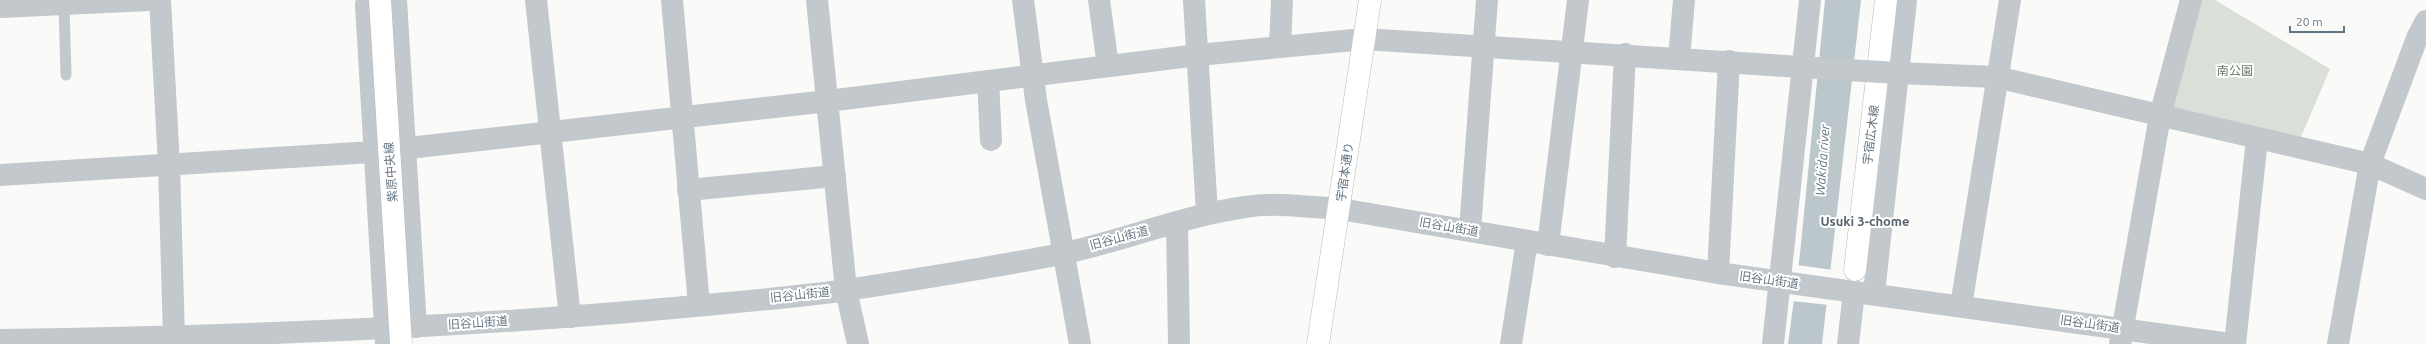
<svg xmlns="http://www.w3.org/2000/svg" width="2426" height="344" viewBox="0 0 2426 344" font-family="Ubuntu,'Noto Sans JP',sans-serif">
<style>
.green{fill:#dadfd7}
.water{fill:#bbc7cb}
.pier{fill:#fafaf8}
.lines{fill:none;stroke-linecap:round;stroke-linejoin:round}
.secondary-casing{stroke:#b3babf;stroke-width:23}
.lane{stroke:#c3c8cc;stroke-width:11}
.street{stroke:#c3c8cc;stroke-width:22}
.secondary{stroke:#fff;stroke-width:22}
.secondary-bridge-casing{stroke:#b3babf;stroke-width:23;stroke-linecap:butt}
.street-bridge{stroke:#c3c8cc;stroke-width:22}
.secondary-bridge{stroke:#fff;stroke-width:22}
.labels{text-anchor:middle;stroke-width:4;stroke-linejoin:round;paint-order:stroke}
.park-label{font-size:12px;fill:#687a64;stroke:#fff}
.street-label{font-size:12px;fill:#657683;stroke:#fff}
.water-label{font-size:13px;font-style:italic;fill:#60757c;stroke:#fff}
.neighbourhood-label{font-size:13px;font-weight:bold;fill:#57646e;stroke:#fff}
</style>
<rect width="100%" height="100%" fill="#fafaf8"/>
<path class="green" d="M2200,0H2215L2330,69L2300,139L2172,108Z"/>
<path class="water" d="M1825,0H1861L1822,344H1788L1800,254Z"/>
<path class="pier" d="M1797,265L1833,270L1829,305L1792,301Z"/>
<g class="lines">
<defs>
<g id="secondary">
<path d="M1855,270L1886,0"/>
<path d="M1318,344L1370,0"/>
</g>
</defs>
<use href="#secondary" class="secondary-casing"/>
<path class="lane" d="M64,4L66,75"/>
<g class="street">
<path d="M160,0L169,165L174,337"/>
<path d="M367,0L366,5L386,343"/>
<path d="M396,0L416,327"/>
<path d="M536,0L570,317"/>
<path d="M672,0L699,305"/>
<path d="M817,0L846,290L858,344"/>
<path d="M1023,0L1036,100L1080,344"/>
<path d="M1099,0L1108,66"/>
<path d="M1194,0L1207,213"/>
<path d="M0,7L149,0"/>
<path d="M1280,47L1282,0"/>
<path d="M1679,58L1684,0"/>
<path d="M1898,73L1996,77L2370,164L2426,189"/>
<path d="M988,81L991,140"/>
<path d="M0,175L373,152L828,101L1198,55L1364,39L1864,71"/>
<path d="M688,190L835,176"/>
<path d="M1177,223L1179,344"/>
<path d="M1470,230L1487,0"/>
<path d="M1548,245L1578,0"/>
<path d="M1615,257L1625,54"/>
<path d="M1718,273L1729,61"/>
<path d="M1874,293L1906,0"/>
<path d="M1961,306L2010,0"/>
<path d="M0,340C217,337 434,329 651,310C716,304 782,299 847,290C918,279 990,268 1061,254C1123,241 1182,216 1245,207C1276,202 1308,207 1340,209L1718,273L2230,344"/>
<path d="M1511,344L1527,241"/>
<path d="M1773,344L1810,0"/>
<path d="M1848,344L1854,292"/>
<path d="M2120,344L2160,116L2191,0"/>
<path d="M2235,344L2257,139"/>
<path d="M2338,344L2370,164L2417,38L2426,21"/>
</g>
<use href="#secondary" class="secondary"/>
<defs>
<path id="secondary-bridge" d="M380,0L401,344"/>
</defs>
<use href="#secondary-bridge" class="secondary-bridge-casing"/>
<path class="street-bridge" d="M1864,71L1898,73"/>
<use href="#secondary-bridge" class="secondary-bridge"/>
</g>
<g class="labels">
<g class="park-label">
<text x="2235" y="75">南公園</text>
</g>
<g class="street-label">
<text transform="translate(1871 135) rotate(-83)" y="4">宇宿広木線</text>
<text transform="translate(391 172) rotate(-94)" y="4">紫原中央線</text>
<text transform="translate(1345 172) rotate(-82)" y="4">宇宿本通り</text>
<text transform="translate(1449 227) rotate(10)" y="4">旧谷山街道</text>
<text transform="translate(1119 238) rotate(-15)" y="4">旧谷山街道</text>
<text transform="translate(1769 280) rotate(8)" y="4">旧谷山街道</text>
<text transform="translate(800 295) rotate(-6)" y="4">旧谷山街道</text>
<text transform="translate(478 323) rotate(-4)" y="4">旧谷山街道</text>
<text transform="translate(2090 324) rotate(8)" y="4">旧谷山街道</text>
</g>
<g class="water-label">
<text transform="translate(1822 160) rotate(-86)" y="5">Wakida river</text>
</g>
<g class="neighbourhood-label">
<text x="1865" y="226">Usuki 3-chome</text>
</g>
</g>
<path d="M2290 26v6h54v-6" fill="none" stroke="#657683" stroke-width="2"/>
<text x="2296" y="26" font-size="12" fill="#657683" stroke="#ffffff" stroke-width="3" paint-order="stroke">20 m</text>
</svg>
